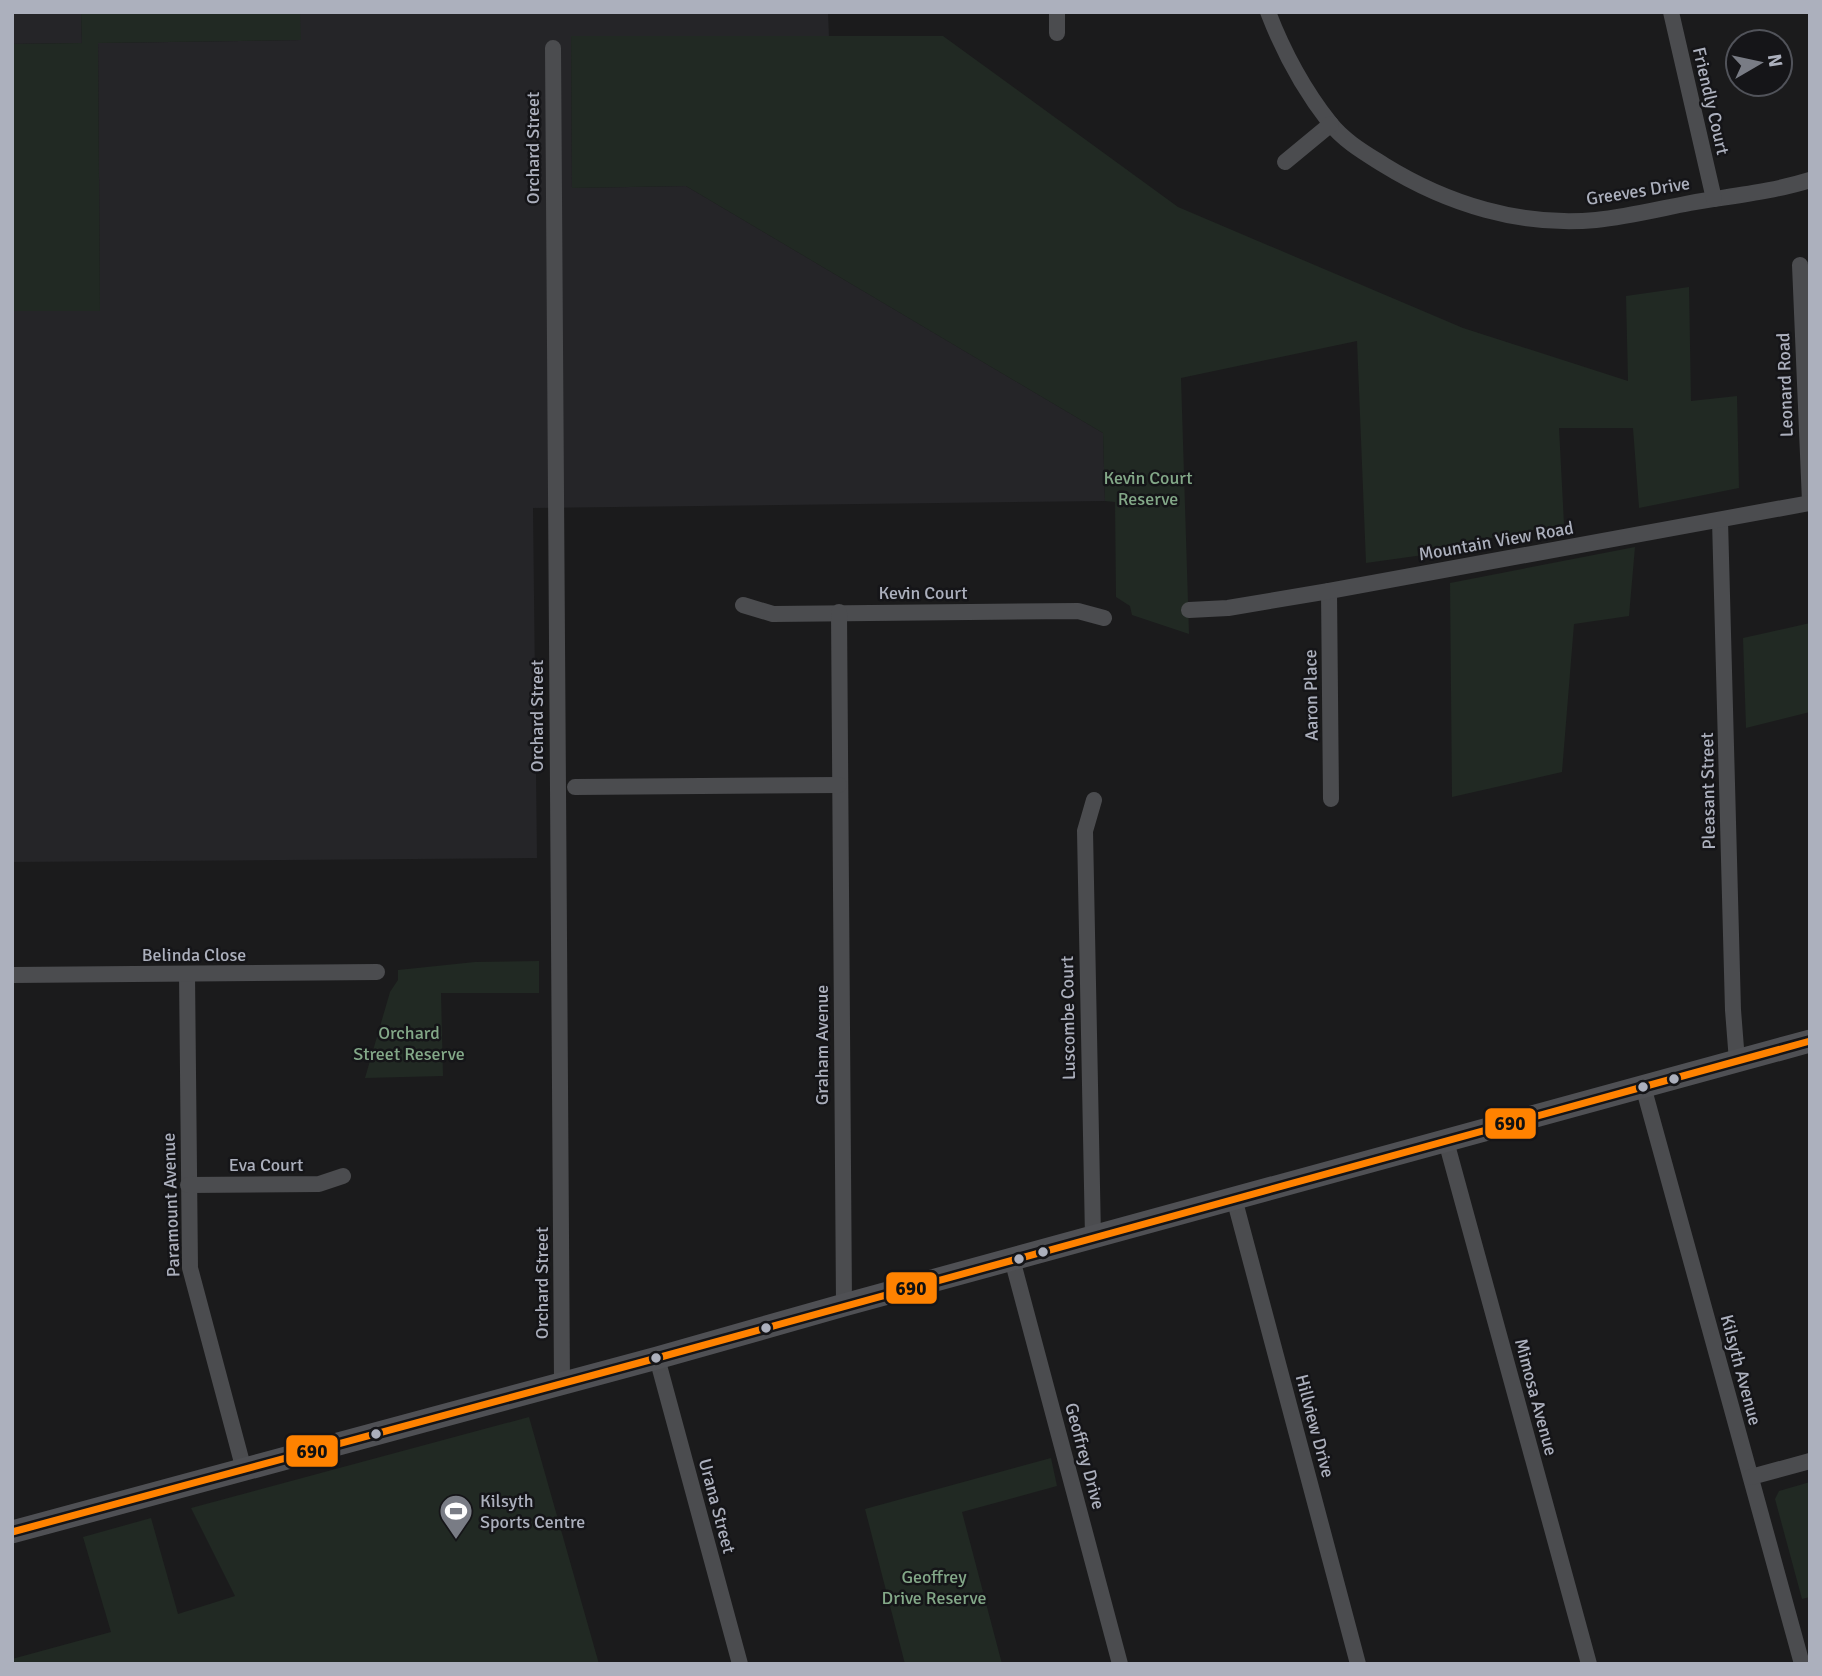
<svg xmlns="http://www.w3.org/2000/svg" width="1822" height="1676" viewBox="0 0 1822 1676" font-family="Signika,sans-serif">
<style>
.built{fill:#252528}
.green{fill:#212923}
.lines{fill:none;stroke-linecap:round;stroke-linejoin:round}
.street{stroke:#4b4c4f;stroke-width:16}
.secondary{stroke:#4f5054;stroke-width:23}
.bus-1-casing{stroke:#151518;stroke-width:12}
.bus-1{stroke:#ff8200;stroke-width:7}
.bus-dot{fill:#acb0bd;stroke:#151518;stroke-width:2.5}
.labels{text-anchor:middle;stroke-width:5;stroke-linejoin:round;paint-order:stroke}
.street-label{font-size:18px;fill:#acb0bd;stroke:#151518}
.park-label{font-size:18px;fill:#83a888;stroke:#151518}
.poi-label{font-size:18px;fill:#acb0bd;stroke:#151518;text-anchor:start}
.line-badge{stroke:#151518;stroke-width:2.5}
.pale-badge-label{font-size:19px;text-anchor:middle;font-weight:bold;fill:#111}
</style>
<rect width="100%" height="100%" fill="#1b1b1c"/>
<g class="built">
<path d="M12,12H81L82,43L12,44Z"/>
<path d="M300,12H828L829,37L571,36L572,188L686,186L1103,433L1105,501L533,508L537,858L12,862V311L100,310L98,43L300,40Z"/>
</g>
<g class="green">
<path d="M81,12H300L301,40L98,43L100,311H12V44L82,43Z"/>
<path d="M571,36H943L1178,207L1463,328L1628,381L1626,296L1689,287L1691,401L1737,396L1739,488L1639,508L1633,428H1559L1564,524L1471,542L1459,550L1366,563L1357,341L1181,378L1189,634L1132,615L1130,606L1116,597L1115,502L1105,501L1103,433L686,186L572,188Z"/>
<path d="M1635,547L1629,616L1574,624L1562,772L1452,797L1450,583Z"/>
<path d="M1810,623V712L1746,728L1743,638Z"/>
<path d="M539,961V993H441L443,1076L365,1078L390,992L398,980V970L475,962Z"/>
<path d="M529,1417L599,1664H12V1659L111,1632L83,1537L151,1518L178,1614L235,1596L191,1508Z"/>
<path d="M1051,1458L1057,1486L962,1512L1002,1664H905L865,1509Z"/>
<path d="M1810,1482V1597L1802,1599L1775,1499L1779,1491Z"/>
</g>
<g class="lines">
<g class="street">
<path d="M1057,12V33"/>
<path d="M1268,12C1283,51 1304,90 1330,123C1344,141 1365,153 1384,165C1447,204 1521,227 1596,220C1627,217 1659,209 1690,203C1730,196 1772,192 1810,180"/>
<path d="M1671,12L1714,199"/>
<path d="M553,48L562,1383"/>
<path d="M1285,162L1331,124"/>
<path d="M1800,265L1810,502"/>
<path d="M1720,520L1733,1010L1737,1061"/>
<path d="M1329,591L1331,799"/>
<path d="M743,605L773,614L1078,611L1104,618"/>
<path d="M1189,610L1228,608L1329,591L1810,503"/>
<path d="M839,612L844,1305"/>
<path d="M575,787L839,785"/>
<path d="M187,974L190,1268L244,1470"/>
<path d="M12,975L377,972"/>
<path d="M1643,1086L1802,1664"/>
<path d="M1446,1141L1589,1664"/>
<path d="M188,1185L319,1184L343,1176"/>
<path d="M1234,1198L1358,1664"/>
<path d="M1093,1237L1085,831L1094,800"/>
<path d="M1012,1259L1120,1664"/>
<path d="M657,1358L740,1664"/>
<path d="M1751,1477L1810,1461"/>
</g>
<path class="secondary" d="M12,1532L657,1358L844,1305L1810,1041"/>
<defs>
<path id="bus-1" d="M12,1532L657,1358L1810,1041"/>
</defs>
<use href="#bus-1" class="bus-1-casing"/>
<use href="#bus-1" class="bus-1"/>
</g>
<defs>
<symbol id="stadium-pin" viewBox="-11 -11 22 30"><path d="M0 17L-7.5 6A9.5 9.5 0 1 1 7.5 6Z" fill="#797c85" stroke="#151518"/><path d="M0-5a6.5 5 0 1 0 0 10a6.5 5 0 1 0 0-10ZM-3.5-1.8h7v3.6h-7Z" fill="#fff"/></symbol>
</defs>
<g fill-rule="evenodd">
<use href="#stadium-pin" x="437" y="1492" width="38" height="52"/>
</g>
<g class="bus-dot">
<circle cx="1674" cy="1079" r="6"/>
<circle cx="1643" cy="1087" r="6"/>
<circle cx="1043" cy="1252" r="6"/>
<circle cx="1019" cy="1259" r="6"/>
<circle cx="766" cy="1328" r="6"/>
<circle cx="656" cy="1358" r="6"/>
<circle cx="376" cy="1434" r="6"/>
</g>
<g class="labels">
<g class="street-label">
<text transform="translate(1711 101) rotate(77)" y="6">Friendly Court</text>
<text transform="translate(533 148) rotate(-90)" y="6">Orchard Street</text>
<text transform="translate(1638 191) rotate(-9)" y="6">Greeves Drive</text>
<text transform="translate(1785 385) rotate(-92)" y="6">Leonard Road</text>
<text transform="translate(1496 541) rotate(-10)" y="6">Mountain View Road</text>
<text x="923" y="599">Kevin Court</text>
<text transform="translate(1311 695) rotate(-91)" y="6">Aaron Place</text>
<text transform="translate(537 716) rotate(-90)" y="6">Orchard Street</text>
<text transform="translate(1708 791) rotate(-91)" y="6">Pleasant Street</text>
<text x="194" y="961">Belinda Close</text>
<text transform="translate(1068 1018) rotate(-91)" y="6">Luscombe Court</text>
<text transform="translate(822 1045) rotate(-90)" y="6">Graham Avenue</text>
<text x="266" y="1171">Eva Court</text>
<text transform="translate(171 1205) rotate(-92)" y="6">Paramount Avenue</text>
<text transform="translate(542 1283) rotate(-90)" y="6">Orchard Street</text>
<text transform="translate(1741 1370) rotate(75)" y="6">Kilsyth Avenue</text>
<text transform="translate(1536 1397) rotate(75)" y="6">Mimosa Avenue</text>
<text transform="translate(1315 1426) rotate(75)" y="6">Hillview Drive</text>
<text transform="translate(1085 1456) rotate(75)" y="6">Geoffrey Drive</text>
<text transform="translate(717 1506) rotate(75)" y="6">Urana Street</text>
</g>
<g class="park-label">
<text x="1148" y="484">Kevin Court<tspan x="1148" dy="21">Reserve</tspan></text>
<text x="409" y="1039">Orchard<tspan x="409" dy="21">Street Reserve</tspan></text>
<text x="934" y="1583">Geoffrey<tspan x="934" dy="21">Drive Reserve</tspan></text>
</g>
<g class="poi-label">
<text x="480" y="1507">Kilsyth<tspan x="480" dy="21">Sports Centre</tspan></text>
</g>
</g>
<g class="line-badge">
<rect x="1484" y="1107" width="53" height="33" rx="7" fill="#ff8200"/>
<rect x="885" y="1271" width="53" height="34" rx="7" fill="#ff8200"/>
<rect x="285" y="1434" width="54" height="34" rx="7" fill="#ff8200"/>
</g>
<g class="pale-badge-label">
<text x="1510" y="1130">690</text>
<text x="911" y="1295">690</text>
<text x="312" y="1458">690</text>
</g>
<rect width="1822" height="1676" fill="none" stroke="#acb0bd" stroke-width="28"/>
<g transform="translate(1759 63) rotate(81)"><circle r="33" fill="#151518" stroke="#51535a" stroke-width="2"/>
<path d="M0-5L12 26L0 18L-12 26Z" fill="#797c85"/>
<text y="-10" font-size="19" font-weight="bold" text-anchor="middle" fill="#acb0bd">N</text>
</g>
</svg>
